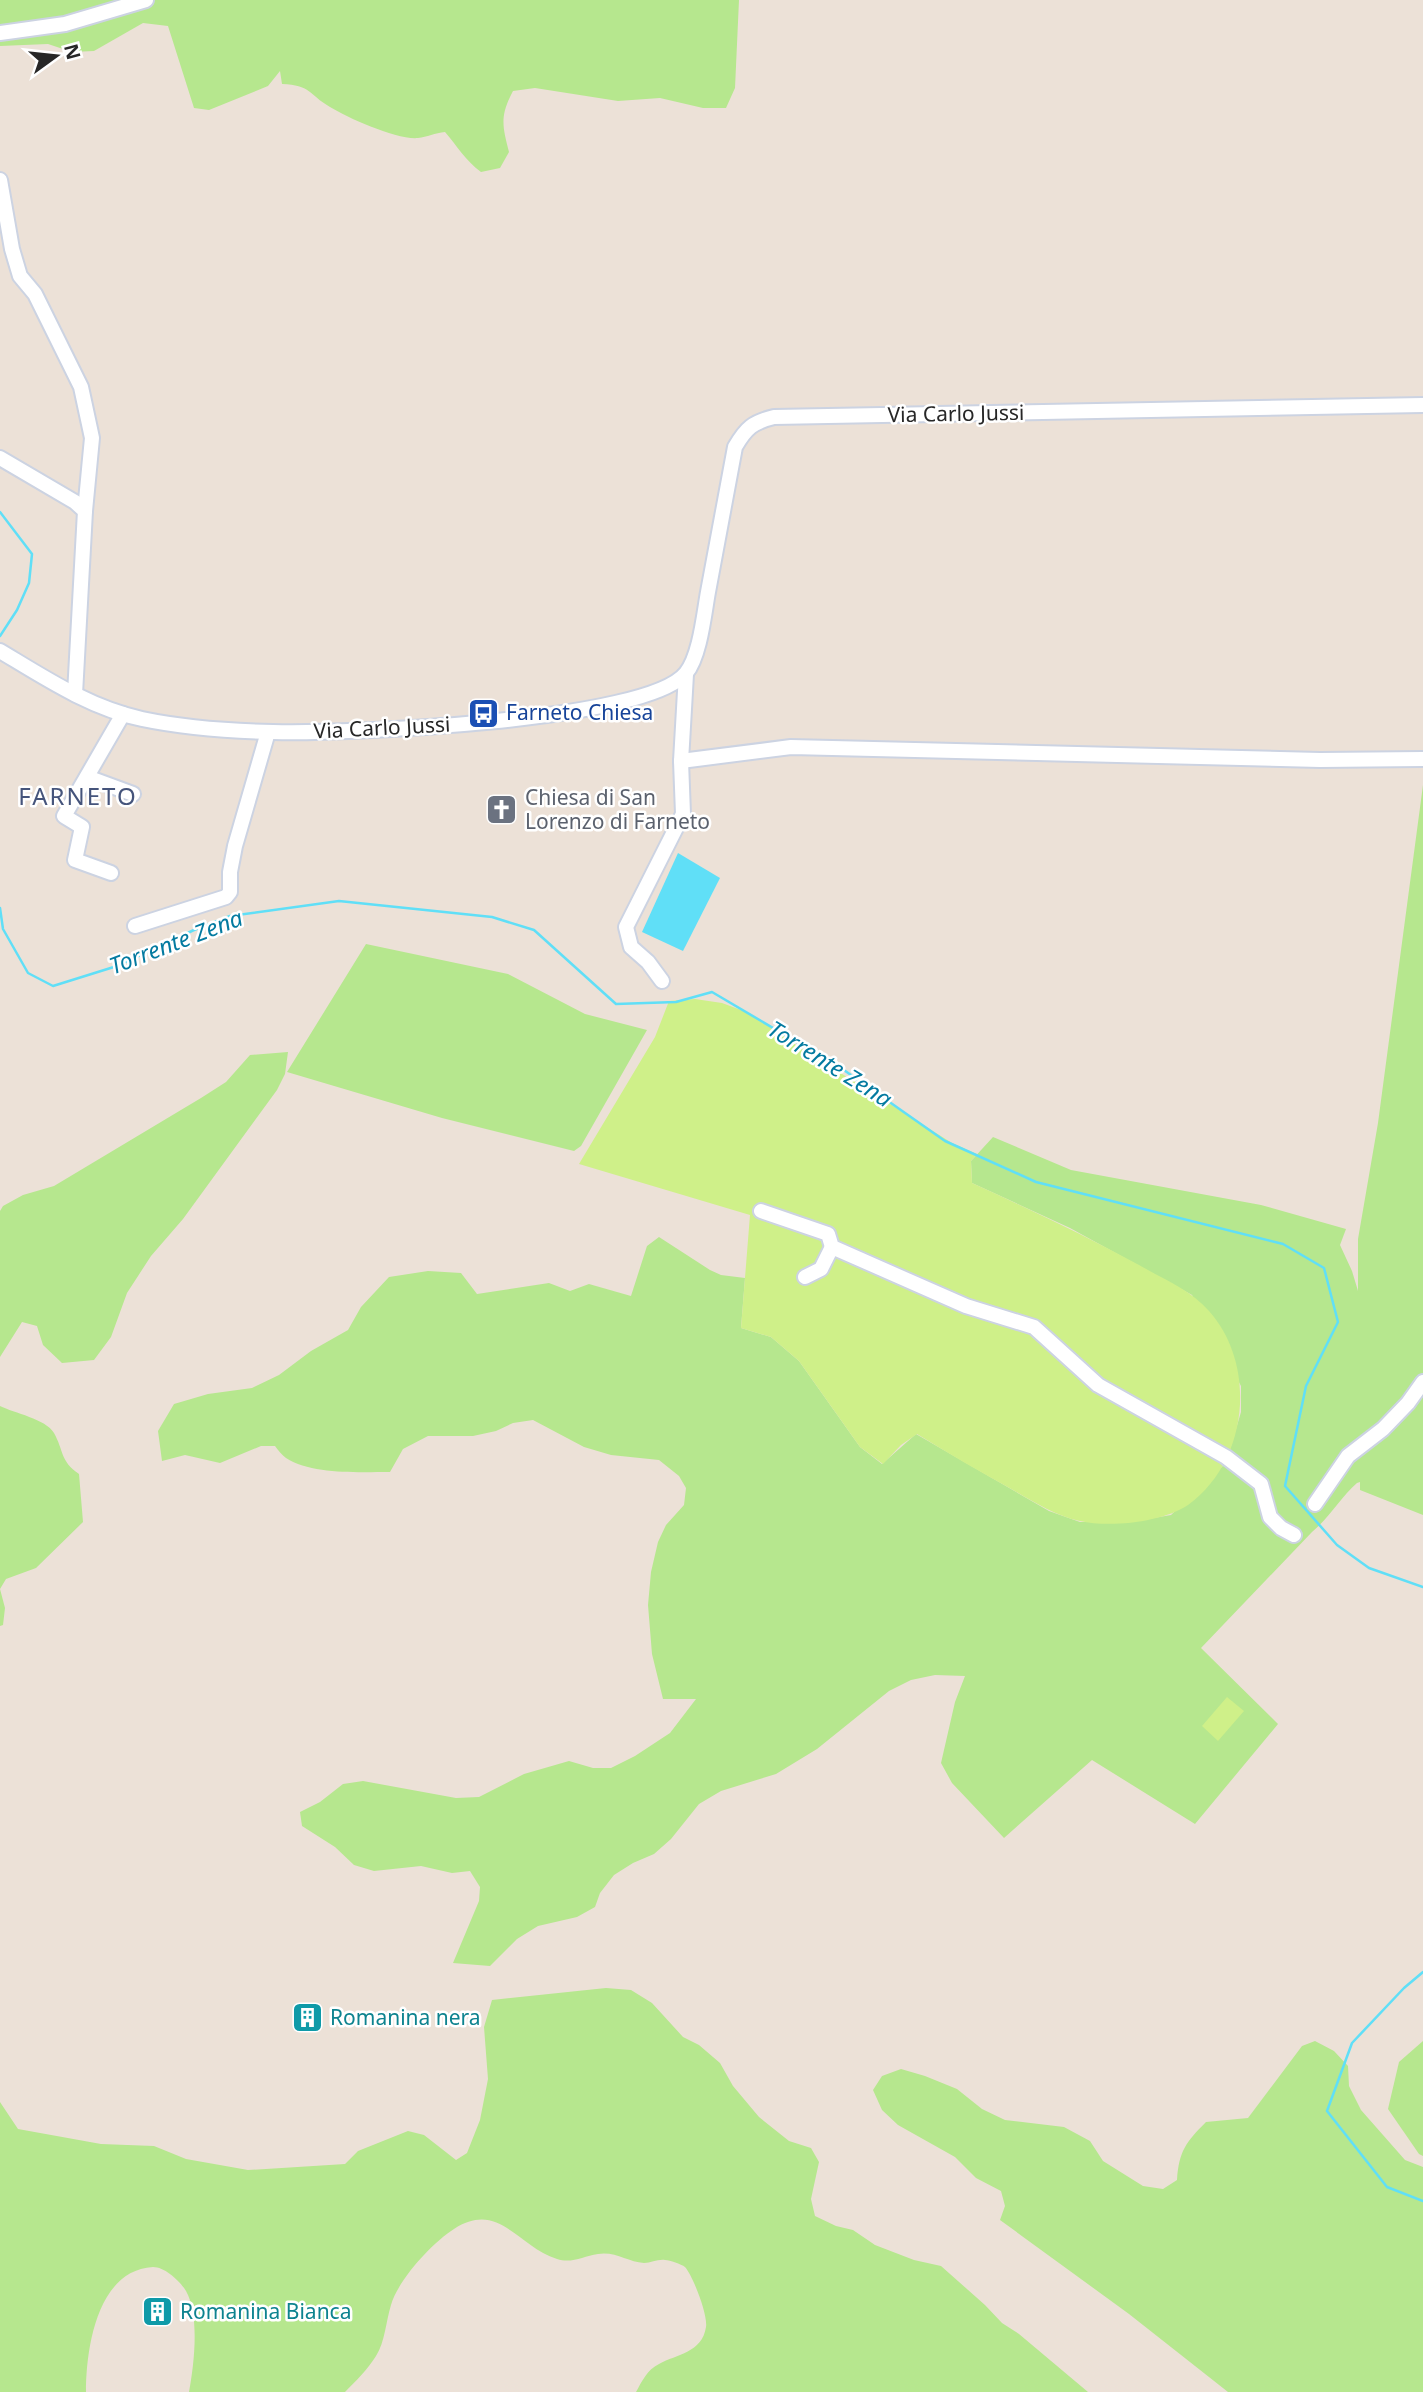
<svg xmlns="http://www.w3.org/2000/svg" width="1423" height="2392" viewBox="0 0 1423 2392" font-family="'Noto Sans',sans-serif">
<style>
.green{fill:#b6e78e}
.pitch{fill:#cff089}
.water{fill:#60dff7}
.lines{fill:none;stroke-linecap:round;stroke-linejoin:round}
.stream{stroke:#60dff7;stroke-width:2.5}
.minor-casing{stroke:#ccd3e2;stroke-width:18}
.minor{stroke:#fff;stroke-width:14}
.labels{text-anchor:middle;stroke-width:5;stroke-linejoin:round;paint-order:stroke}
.street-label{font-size:21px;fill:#272727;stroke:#fff}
.transit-label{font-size:21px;fill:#164399;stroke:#fff;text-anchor:start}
.worship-label{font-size:21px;fill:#5b616d;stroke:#fff;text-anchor:start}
.culture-label{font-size:21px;fill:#0d838f;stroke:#fff;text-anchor:start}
.water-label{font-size:23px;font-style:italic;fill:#037aa0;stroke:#fff}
.quarter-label{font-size:24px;letter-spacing:2px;fill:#45547b;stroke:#fff}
</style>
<rect width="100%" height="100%" fill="#ece1d7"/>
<g class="green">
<path d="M0,0H739L735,88L726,108H703L660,98L618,101L535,88L513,91C500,116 502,125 509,152L500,168L481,172C466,161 457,146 445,132C435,133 427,137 418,138C397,140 348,118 330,107C308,94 311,85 282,84L280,71L268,86L209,110L194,108L168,26L143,23L94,51L72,52L48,44L0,46Z"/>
<path d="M1423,785V1515L1360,1490V1482L1357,1483C1340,1498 1330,1517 1312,1532L1201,1648L1278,1724L1195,1824L1092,1760L1004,1838L952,1783L941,1763L955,1702L965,1676L935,1675L911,1680L889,1691L817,1749L776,1774L721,1791L699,1804L671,1839L654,1854L633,1863L614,1875L600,1893L595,1907L577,1917L538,1926L517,1939L490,1966L453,1963L479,1901L480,1887L470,1871L452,1873L421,1866L374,1871L354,1865L335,1847L302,1826L300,1812L320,1802L343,1784L363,1781L456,1798L479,1797L524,1774L569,1761L593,1768H611L635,1756L670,1733L696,1699H663L652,1654L648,1605L651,1572L658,1542L666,1525L684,1505L686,1488L679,1476L659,1460L611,1455L584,1447L533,1420L513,1423L496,1431L473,1436H428L403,1449L390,1472C360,1472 312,1475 286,1458C282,1455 278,1450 275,1446H261L220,1463L185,1455L162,1461L158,1431L174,1404L208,1394L252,1388L279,1375L311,1351L348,1330L361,1307L389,1277L428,1271L461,1273L477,1294L549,1283L570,1291L589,1284L631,1296L647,1246L659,1237L710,1270L721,1275L745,1278L741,1328L771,1337L799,1361L860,1447L882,1464L916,1434L1049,1511L1080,1522H1130L1171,1515L1226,1463L1241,1412V1386L1192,1295L1070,1228L972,1183L971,1161L993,1137L1071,1170L1261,1205L1346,1229L1340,1245L1352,1271L1358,1291V1239L1378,1123Z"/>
<path d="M366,944L508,974L585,1014L647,1030L581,1146L574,1151L442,1118L287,1072Z"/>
<path d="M288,1052L285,1074L277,1090L183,1219L151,1256L127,1293L111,1337L94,1360L62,1363L43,1345L37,1326L22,1322L0,1357V1211L3,1206L23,1195L54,1186L201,1098L226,1082L250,1055Z"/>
<path d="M0,1406C14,1413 46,1419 54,1433C64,1451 60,1461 79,1474L83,1522L36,1568L6,1579L0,1589L5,1608L3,1625L0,1626Z"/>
<path d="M606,1988L631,1990L652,2003L683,2037L699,2045L720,2063L733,2086L759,2117L789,2141L811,2148L819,2162L811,2199L815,2216L836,2226L853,2230L875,2245L914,2260L941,2266L985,2305L1002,2323L1019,2334L1088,2392H636C642,2381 647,2370 659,2364C677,2354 702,2353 706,2327C708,2315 693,2276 685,2267C681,2264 670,2260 665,2260C658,2259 651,2263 644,2263C628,2262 615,2251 598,2254C583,2256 572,2264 557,2259C517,2246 499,2200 454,2229C432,2243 398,2280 391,2305C386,2321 385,2342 376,2356C368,2369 356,2381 345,2392H189C194,2365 200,2316 186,2291C180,2281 165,2267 153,2267C97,2270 86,2349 86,2392H0V2102L18,2129L101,2144L154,2146L186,2159L248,2170L345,2164L358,2151L408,2131L424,2135L456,2160L467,2153L480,2120L488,2079L484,2027L492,2000Z"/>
<path d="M1315,2041L1334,2051L1348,2066L1349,2086L1361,2110L1405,2160L1423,2167V2392H1228L1129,2314L1000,2220L1005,2206L1001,2191L976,2178L955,2157L898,2125L882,2110L873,2090L882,2076L901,2069L925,2076L957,2089L982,2109L1005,2120L1064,2127L1090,2141L1103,2161L1143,2186L1163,2189L1177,2180C1179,2151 1186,2142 1206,2122L1248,2118L1302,2046Z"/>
<path d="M1423,2041V2156L1419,2154L1388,2109L1399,2062Z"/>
</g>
<g class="pitch">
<path d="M695,999L722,1003L749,1013L796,1045L952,1143L977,1154L971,1161L972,1183C1029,1209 1084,1235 1139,1265C1163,1279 1191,1290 1209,1311C1258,1366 1248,1462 1188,1505C1163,1522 1110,1528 1080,1521C1056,1516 1034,1502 1013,1490C980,1472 948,1453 917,1434L901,1445L883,1464L860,1447L799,1361L771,1337L741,1328L750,1215L579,1164L655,1037L669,1001Z"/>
<path d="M1227,1697L1244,1711L1218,1741L1202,1726Z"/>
</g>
<path class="water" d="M678,853L720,878L683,951L642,932Z"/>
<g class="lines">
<g class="stream">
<path d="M0,512L32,554L29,583L17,610L0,636"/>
<path d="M0,908L3,929L28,973L53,986L117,966L194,930L230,916L339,901L492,917L534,930L616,1004L676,1002L712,992L841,1068L945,1141L1036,1182L1283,1244L1324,1268L1338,1322L1306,1386L1285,1486L1337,1545L1369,1568L1423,1587"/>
<path d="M1423,1972L1404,1988L1352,2043L1327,2111L1387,2187L1423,2201"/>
</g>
<defs>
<g id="minor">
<path d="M0,33L65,24L146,0"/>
<path d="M0,180L12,249L20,276L35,294L81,387L92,438L85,511"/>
<path d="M0,458L75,502L85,511L75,694"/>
<path d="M0,651C45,678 90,708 142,719C185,728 230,731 273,732C343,734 647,722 686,673C700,656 704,614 708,592C717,544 726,495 735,447C746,428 753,422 774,417L1423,405"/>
<path d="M681,761L791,747L1320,760L1423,759"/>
<path d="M87,777L133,794"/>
<path d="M111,873L75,860L82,827L64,816L123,714"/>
<path d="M135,926L226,897L230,892V872L235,846L268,732"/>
<path d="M662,981L648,962L631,947L626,927L683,814L681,761L686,674"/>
<path d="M761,1211L828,1234L832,1247L966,1306L1034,1327L1098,1385L1226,1457L1261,1484L1270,1517L1281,1528L1294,1535"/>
<path d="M805,1277L821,1269L832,1247"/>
<path d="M1315,1504L1348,1456L1383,1429L1408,1403L1423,1382"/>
</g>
</defs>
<use href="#minor" class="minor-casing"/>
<use href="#minor" class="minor"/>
</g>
<defs>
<symbol id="bus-square" viewBox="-11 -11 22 22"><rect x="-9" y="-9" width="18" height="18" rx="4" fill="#1a4fb4" stroke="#fff"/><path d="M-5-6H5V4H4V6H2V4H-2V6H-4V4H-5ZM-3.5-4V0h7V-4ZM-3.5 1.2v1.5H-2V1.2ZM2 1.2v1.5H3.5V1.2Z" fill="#fff"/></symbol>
<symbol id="church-square" viewBox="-11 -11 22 22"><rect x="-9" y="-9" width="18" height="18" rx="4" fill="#6b7280" stroke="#fff"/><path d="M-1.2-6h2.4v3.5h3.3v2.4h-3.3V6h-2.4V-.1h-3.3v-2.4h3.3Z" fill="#fff"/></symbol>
<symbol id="building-square" viewBox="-11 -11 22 22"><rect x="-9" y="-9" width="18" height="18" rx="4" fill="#0f9aa8" stroke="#fff"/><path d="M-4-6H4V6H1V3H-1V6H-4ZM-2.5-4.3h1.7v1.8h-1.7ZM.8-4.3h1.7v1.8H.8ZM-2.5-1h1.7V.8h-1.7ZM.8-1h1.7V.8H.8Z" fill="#fff"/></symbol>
</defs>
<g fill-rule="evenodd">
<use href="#bus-square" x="466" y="696" width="35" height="35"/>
<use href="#church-square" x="484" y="792" width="35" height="35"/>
<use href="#building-square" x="290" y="2000" width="35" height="35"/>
<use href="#building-square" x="140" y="2294" width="35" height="35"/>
</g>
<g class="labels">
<g class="street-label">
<text transform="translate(956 414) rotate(-1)" y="7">Via Carlo Jussi</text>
<text transform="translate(382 728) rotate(-3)" y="7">Via Carlo Jussi</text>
</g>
<g class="transit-label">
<text x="506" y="720">Farneto Chiesa</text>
</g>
<g class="worship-label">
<text x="525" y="805">Chiesa di San<tspan x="525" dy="24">Lorenzo di Farneto</tspan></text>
</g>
<g class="culture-label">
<text x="330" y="2025">Romanina nera</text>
<text x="180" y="2319">Romanina Bianca</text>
</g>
<g class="water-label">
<text transform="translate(176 942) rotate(-21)" y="8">Torrente Zena</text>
<text transform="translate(830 1064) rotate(32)" y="8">Torrente Zena</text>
</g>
<g class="quarter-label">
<text x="78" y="805">FARNETO</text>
</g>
</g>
<g transform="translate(56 56) rotate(75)" stroke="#ffffff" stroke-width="5" paint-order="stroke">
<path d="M0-5L12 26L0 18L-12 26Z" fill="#272727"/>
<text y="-10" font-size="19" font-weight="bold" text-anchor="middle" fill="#272727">N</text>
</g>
</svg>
